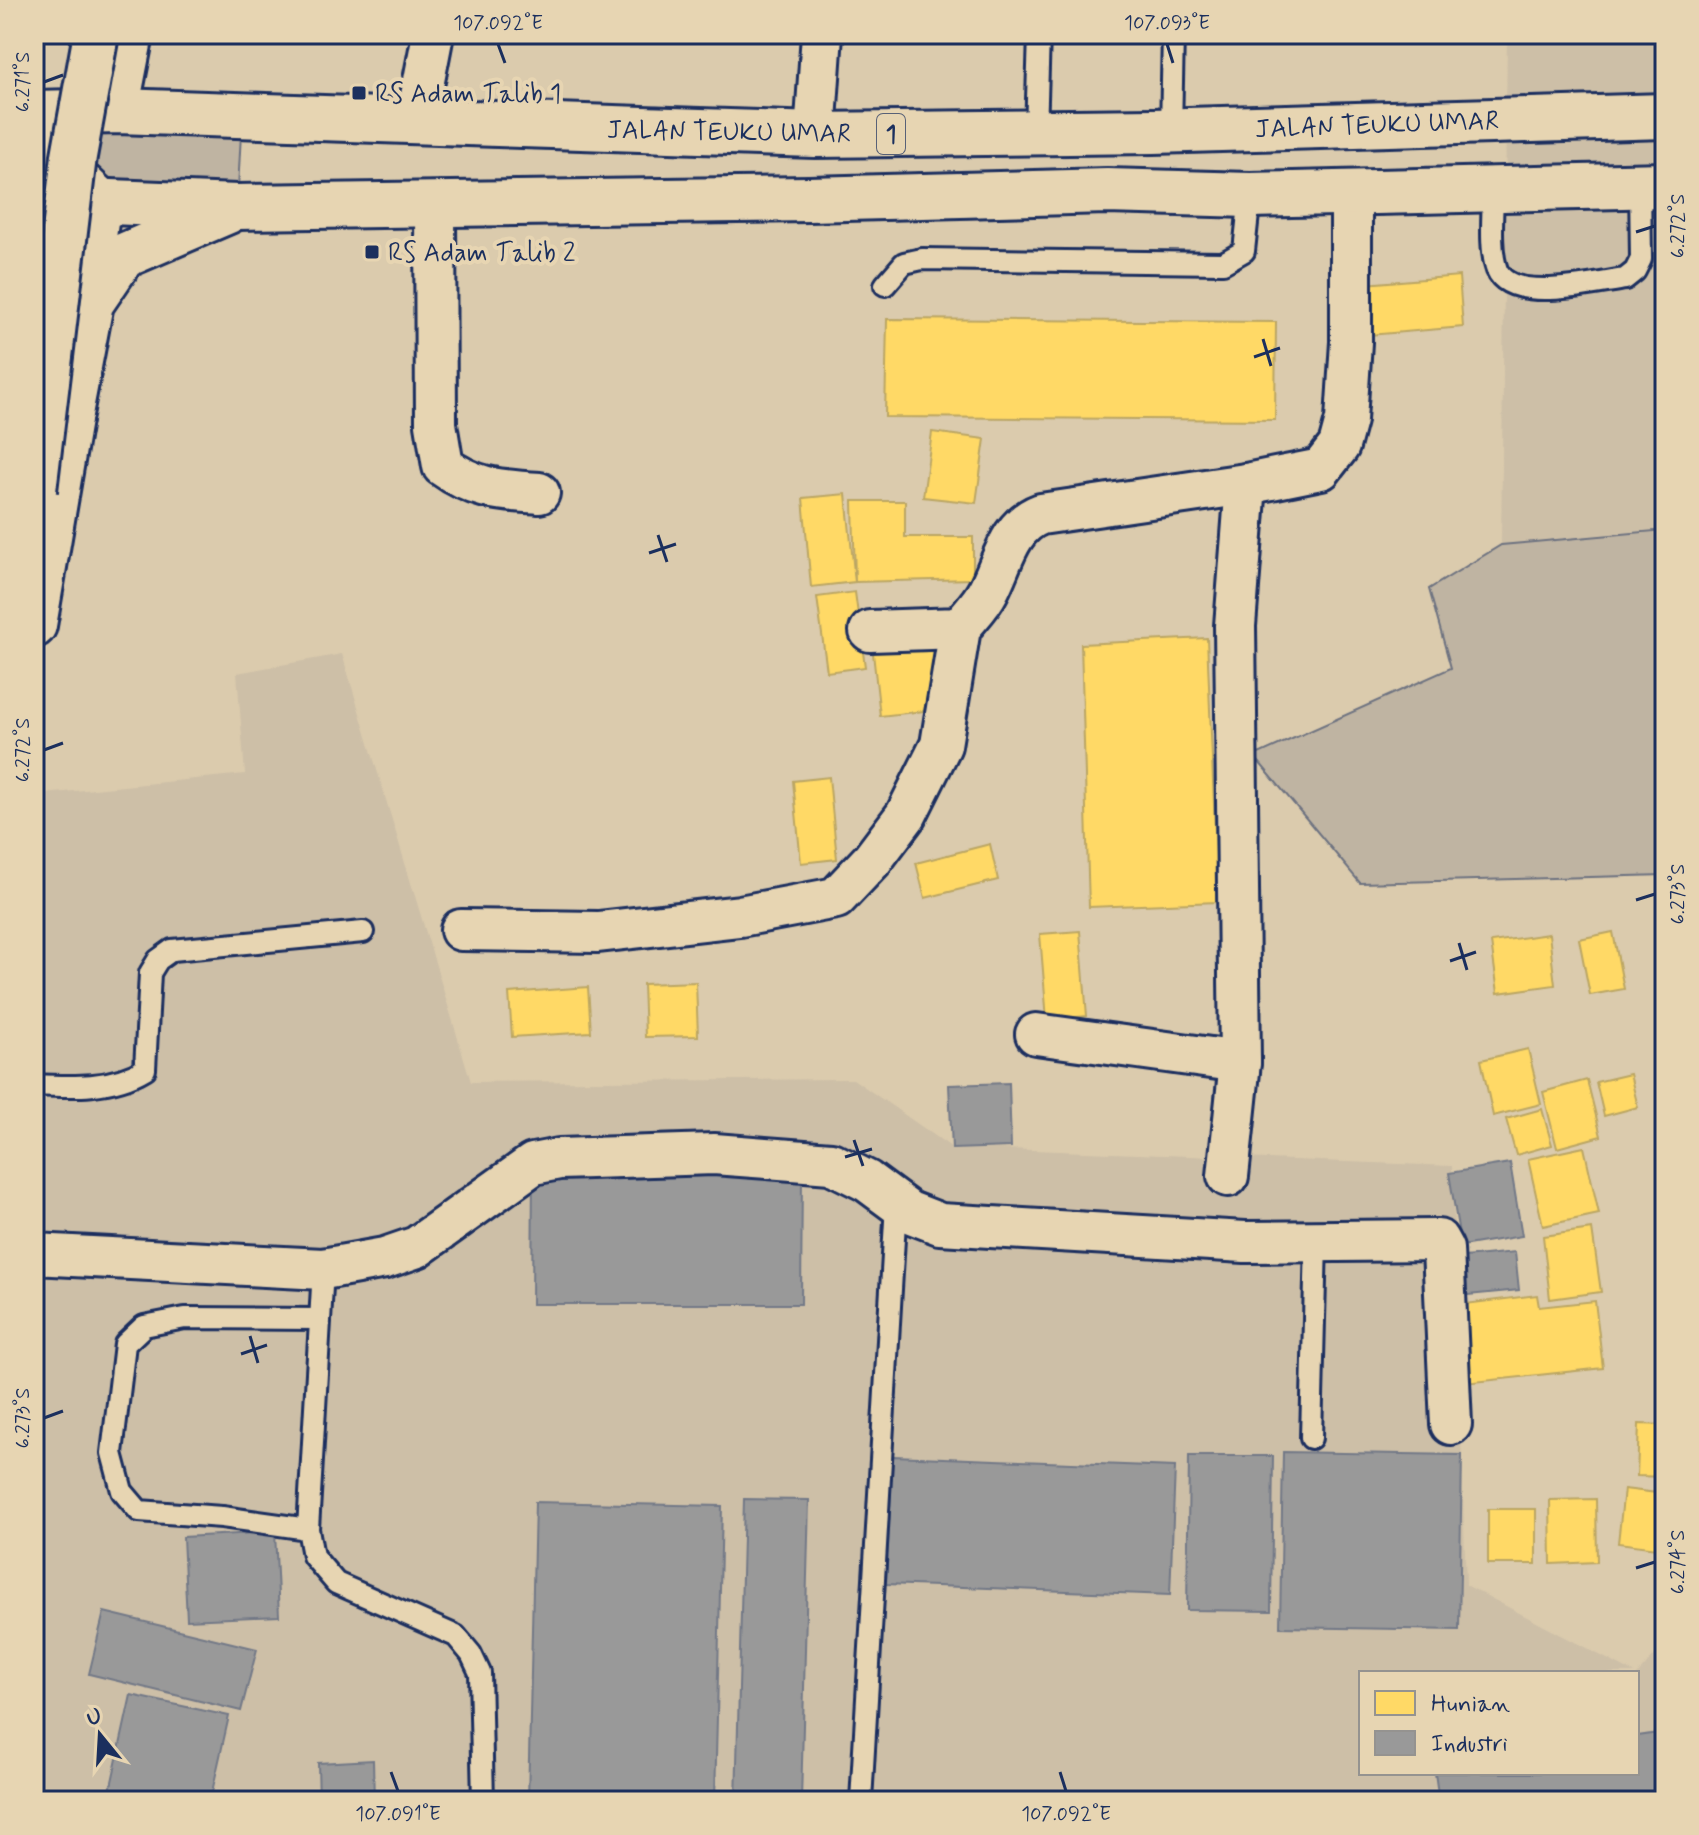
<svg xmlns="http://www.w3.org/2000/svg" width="1699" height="1835" viewBox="0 0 1699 1835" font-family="Mynerve,sans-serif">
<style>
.built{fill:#cdbfa7}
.green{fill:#bfb4a2;stroke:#6d7280;stroke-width:2}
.homes{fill:#ffd966;stroke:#bba664;stroke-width:2}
.industry{fill:#999;stroke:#737987;stroke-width:2}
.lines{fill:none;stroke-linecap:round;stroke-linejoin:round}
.lane-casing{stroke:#1b2f5e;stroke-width:26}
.street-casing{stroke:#1b2f5e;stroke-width:46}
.primary-casing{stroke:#1b2f5e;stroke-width:50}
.highway-casing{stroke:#1b2f5e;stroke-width:50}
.lane{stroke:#e7d5b2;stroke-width:20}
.street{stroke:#e7d5b2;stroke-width:40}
.primary{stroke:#e7d5b2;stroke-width:44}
.highway{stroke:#e7d5b2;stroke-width:44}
.highway-bridge-casing{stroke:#1b2f5e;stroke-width:50;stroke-linecap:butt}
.highway-bridge{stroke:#e7d5b2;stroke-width:44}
.ticks{fill:none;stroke:#1b2f5e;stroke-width:3}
.poi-dot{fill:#1b2f5e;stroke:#e7d5b2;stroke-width:3}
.labels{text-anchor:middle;stroke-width:8;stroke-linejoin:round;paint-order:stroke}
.shield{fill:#e7d5b2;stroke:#586177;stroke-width:2}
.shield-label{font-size:24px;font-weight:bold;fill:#1b2f5e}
.poi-label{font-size:26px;fill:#1b2f5e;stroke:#e7d5b2;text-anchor:start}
.street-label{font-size:26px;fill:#1b2f5e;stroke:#e7d5b2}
.neatline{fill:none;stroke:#1b2f5e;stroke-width:3}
.ticks-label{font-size:20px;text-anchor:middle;fill:#1b2f5e}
</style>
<rect width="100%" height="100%" fill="#dbcbad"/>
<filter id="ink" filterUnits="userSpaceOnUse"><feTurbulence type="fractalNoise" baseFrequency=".0125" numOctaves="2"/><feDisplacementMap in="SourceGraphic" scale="16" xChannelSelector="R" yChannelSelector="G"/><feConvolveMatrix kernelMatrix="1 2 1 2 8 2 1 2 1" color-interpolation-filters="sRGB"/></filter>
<g filter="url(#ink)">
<g class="built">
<path d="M1507,34H1665V530L1501,545Z"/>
<path d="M342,654L471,1082L853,1079L951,1147L1452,1166L1466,1585L1634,1673H1361V1773H1637V1675L1665,1644V1801H34V795L245,774L237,673Z"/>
</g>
<g class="green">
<path d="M34,113L242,115L237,207L34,201Z"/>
<path d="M1665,530V875L1360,883L1254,756L1451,668L1429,589L1501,545Z"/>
</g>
<g class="homes">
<path d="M1459,276L1463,327L1369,335L1365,284Z"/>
<path d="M887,319L1276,322L1275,420L885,417Z"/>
<path d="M932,432L985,439L976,503L923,497Z"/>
<path d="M846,494L855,582L811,587L803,498Z"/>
<path d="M853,501H905V537H973V579L855,582Z"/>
<path d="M855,592L865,667L827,672L817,597Z"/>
<path d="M1207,638L1218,902L1089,907L1081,644Z"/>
<path d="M938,645L924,711L880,716L873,653Z"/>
<path d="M829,777L837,859L801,863L793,781Z"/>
<path d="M990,844L998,880L925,898L916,863Z"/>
<path d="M1080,931L1087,1016L1047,1020L1040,934Z"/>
<path d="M1613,932L1624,989L1590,995L1579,939Z"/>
<path d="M1549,934L1555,985L1498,993L1491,942Z"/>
<path d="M696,982L698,1036L645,1037L643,984Z"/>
<path d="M588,987L591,1032L512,1037L509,993Z"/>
<path d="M1528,1049L1541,1104L1493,1116L1481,1060Z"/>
<path d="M1630,1074L1638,1107L1604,1116L1596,1082Z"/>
<path d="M1587,1080L1601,1136L1557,1148L1543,1092Z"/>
<path d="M1542,1109L1552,1145L1516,1155L1506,1119Z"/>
<path d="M1584,1147L1599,1214L1543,1226L1528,1159Z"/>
<path d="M1592,1229L1601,1292L1550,1299L1543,1236Z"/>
<path d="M1537,1295L1539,1307L1595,1301L1603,1368L1465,1383L1457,1305Z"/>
<path d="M1639,1424L1665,1425V1477L1637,1476Z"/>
<path d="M1624,1489L1665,1494V1549L1618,1543Z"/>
<path d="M1596,1499L1597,1562L1551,1564L1550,1500Z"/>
<rect x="1488" y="1509" width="48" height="55"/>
</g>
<g class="industry">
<path d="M1009,1083L1011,1147L952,1149L949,1085Z"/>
<path d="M1510,1163L1522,1236L1461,1246L1449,1173Z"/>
<path d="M533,1172L802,1173L801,1304H532Z"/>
<path d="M1515,1252L1519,1290L1458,1296L1454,1258Z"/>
<path d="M1283,1452L1462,1455L1459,1630L1280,1627Z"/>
<path d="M893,1456L1175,1467L1170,1595L886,1584Z"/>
<path d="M1189,1456H1273L1271,1611L1187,1610Z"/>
<path d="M744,1499L809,1500L801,1801H736Z"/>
<path d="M535,1502L722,1506L715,1801H528Z"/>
<path d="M275,1532L279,1616L187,1620L183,1537Z"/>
<path d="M104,1612L257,1649L241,1711L89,1674Z"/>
<path d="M131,1695L229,1716L210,1801L108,1800Z"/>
<path d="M1665,1732V1801H1439L1435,1773H1637V1736Z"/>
<path d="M373,1760L374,1801H319L318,1763Z"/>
</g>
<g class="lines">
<defs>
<g id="lane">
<path d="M1171,130L1173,34"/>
<path d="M1036,132L1039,34"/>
<path d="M1493,190C1493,212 1489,249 1497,270C1511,304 1596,283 1625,279L1635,271L1641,259L1640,185"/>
<path d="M885,285L904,263L922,259L1223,263L1244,251L1250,195"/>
<path d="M34,1085C72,1087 112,1089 145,1069L150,973L158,960L172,950L363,932"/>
<path d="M323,1269L308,1529L313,1556L336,1583L456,1636L471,1654L480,1673L483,1801"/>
<path d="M1311,1438L1316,1241"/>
<path d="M308,1529L222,1517L139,1511L122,1491L112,1453L125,1344L144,1326L185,1318L320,1319"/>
<path d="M861,1801L896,1204"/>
</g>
<g id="street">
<path d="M118,111L133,34"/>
<path d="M416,122L433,34"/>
<path d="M815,135L822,34"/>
<path d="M435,205L436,424L443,466C476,490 499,490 539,493"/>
<path d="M870,631L960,628C969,616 981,605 988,591C1003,563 1008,526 1041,514L1246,484L1321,469L1339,446L1346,420L1351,342V192"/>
<path d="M461,930L598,932L740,916L836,898L872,860L906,815L941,745L960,628"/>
<path d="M1036,1034L1240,1062"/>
<path d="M1228,1176L1240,1062L1235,626L1246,484"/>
<path d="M34,1254L323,1269L385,1258L417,1247L533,1164L559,1159L714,1154L831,1163L867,1181L909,1212L940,1224L1245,1242L1438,1240L1443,1249L1451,1424"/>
</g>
<path id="primary" d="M34,625L69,419L99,200"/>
<g id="highway">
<path d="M34,113L118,111L815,135L1154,131L1665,116"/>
<path d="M34,139L94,196"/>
<path d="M34,199L237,207L809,199L1107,191L1250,195L1665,185"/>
<path d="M69,419L91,303L123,256L228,211"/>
</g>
</defs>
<use href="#lane" class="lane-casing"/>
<use href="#street" class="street-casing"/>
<use href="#primary" class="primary-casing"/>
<use href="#highway" class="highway-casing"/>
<use href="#lane" class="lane"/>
<use href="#street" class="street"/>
<use href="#primary" class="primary"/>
<use href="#highway" class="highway"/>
<defs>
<path id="highway-bridge" d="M34,490L74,156L96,34"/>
</defs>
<use href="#highway-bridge" class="highway-bridge-casing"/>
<use href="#highway-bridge" class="highway-bridge"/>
</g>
</g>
<path class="ticks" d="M498,44L505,63M1167,44L1173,63M44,82L63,75M1636,232L1655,226M1263,339L1271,366M1254,357L1280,348M658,535L667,562M649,553L676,544M44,750L63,743M1636,900L1655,894M1459,943L1467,970M1450,961L1476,952M854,1140L863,1166M845,1157L872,1149M250,1336L258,1363M241,1354L267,1345M44,1418L63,1411M1636,1568L1655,1562M391,1772L398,1791M1060,1772L1066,1791"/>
<g class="poi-dot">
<rect x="351" y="85" width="16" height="16" rx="4"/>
<rect x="364" y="244" width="16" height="16" rx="4"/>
</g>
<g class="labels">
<rect class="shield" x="877" y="114" width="28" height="40" rx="6"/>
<g class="shield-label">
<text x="891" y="142">1</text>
</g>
<g class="poi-label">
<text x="375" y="102">RS Adam Talib 1</text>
<text x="388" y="261">RS Adam Talib 2</text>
</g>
<g class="street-label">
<text transform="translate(1377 124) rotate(-2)" y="9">JALAN TEUKU UMAR</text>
<text transform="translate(729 131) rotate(1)" y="9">JALAN TEUKU UMAR</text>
</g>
</g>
<rect width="1699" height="1835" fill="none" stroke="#e7d5b2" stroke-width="88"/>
<rect x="1359" y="1671" width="280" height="104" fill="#e7d5b2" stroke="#959390" stroke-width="2"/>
<rect x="1375" y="1691" width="40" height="24" fill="#ffd966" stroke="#959390" stroke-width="2"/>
<text x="1431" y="1711" font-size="24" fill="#1b2f5e">Hunian</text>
<rect x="1375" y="1731" width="40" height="24" fill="#999999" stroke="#959390" stroke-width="2"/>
<text x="1431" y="1751" font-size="24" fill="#1b2f5e">Industri</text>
<g transform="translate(100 1735) rotate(342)" stroke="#e7d5b2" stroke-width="6" paint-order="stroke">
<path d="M0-6L14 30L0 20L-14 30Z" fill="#1b2f5e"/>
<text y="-12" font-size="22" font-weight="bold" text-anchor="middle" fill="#1b2f5e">U</text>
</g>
<rect x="44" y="44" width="1611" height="1747" class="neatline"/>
<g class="ticks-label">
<text x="498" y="29">107.092°E</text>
<text x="1167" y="29">107.093°E</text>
<text transform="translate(22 82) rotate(-90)" y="7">6.271°S</text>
<text transform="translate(1677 226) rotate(-90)" y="7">6.272°S</text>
<text transform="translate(22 750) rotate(-90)" y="7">6.272°S</text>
<text transform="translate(1677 894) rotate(-90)" y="7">6.273°S</text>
<text transform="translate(22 1418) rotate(-90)" y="7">6.273°S</text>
<text transform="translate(1677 1562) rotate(-90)" y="7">6.274°S</text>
<text x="398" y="1820">107.091°E</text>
<text x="1066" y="1820">107.092°E</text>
</g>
</svg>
